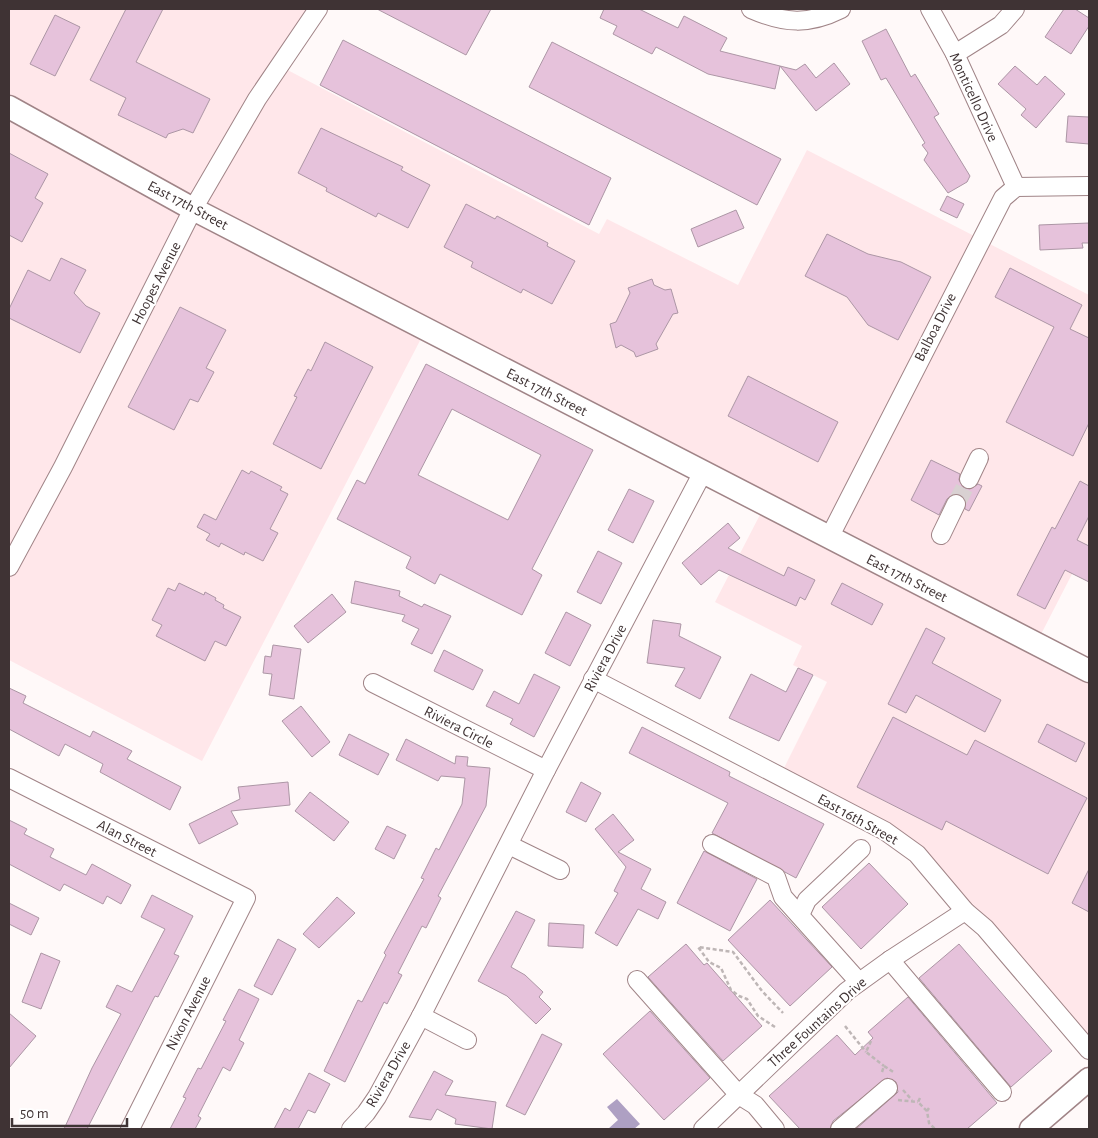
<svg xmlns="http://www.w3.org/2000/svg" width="1098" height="1138" viewBox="0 0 1098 1138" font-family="'Alegreya Sans',sans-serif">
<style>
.built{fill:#ffe7ea}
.water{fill:#aea0c3}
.building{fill:#e6c2db;stroke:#ac96a5;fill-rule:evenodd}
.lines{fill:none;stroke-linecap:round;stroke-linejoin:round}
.minor-tunnel{stroke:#d9d1d2;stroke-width:18;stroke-dasharray:18 9;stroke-linecap:butt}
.minor-casing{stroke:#a08487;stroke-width:20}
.major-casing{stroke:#a08487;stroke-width:25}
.path{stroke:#beb6b6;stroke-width:2.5;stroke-dasharray:4 2.5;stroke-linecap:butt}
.minor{stroke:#fff;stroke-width:18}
.major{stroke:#fff;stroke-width:22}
.labels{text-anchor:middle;stroke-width:4;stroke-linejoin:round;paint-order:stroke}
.street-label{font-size:15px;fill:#3f3334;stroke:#fff}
</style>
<rect width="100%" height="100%" fill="#fff9f9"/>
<path class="built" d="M9,9H318L280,66L599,234L607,219L738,285L807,150L1089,295V541L1036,644L1089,671V1050L917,854L780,776L827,682L793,665L802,646L715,602L765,505L426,329L202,761L9,660Z"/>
<path class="water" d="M617,1099L640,1124L634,1129H608L618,1120L607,1107Z"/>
<g class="building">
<path d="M126,9H163L136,62L210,99L193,133L183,129L168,134L166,138L118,115L126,98L90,80Z"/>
<path d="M377,9H491L466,55Z"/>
<path d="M604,9H639L678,28L684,16L727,38L720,51L796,70L805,64L816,78L834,63L850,84L816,111L780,66L775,89L708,74L656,47L652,54L613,34L617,26L600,18Z"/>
<path d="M1064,9H1075L1089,18V26L1071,54L1045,37Z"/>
<path d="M55,15L80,27L55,76L30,64Z"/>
<path d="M886,29L911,77L915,74L939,114L934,117L970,176L967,182L948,193L924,160L928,153L922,145L925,143L886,78L881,80L862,41Z"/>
<path d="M343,40L611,178L589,225L320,85Z"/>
<path d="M552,42L781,159L757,205L529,87Z"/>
<path d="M1015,66L1037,85L1045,76L1065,94L1036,128L1021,115L1026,109L998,84Z"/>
<path d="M1068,116L1089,117V144L1066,142Z"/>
<path d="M321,128L403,167L401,170L430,185L408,228L378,213L376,217L326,191L327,188L298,173Z"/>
<path d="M9,153L48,174L35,198L43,203L22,242L9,235Z"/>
<path d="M947,196L964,204L957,218L940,210Z"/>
<path d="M466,204L495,219L497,216L548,243L547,246L575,261L552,304L523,289L521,293L471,267L473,262L444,247Z"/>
<path d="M736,210L744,228L698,247L691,229Z"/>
<path d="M1089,223V243H1082L1083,248L1040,250L1039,225Z"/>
<path d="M827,234L868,254L901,262L931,277L898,340L868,325L847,297L805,276Z"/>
<path d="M61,258L86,270L74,293L86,306L100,313L80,353L9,318V309L28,270L50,281Z"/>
<path d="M1010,268L1082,305L1070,329L1089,338V423L1073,456L1006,422L1054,327L995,297Z"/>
<path d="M652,279L654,285L665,290L671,289L678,313L673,314L656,344L658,349L636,357L634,352L621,345L616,348L610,324L616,322L630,293L628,288Z"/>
<path d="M180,307L226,330L206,368L214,372L198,402L190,399L174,430L128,407Z"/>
<path d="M325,342L373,367L321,469L273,444L297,397L294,396L308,369L311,371Z"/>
<path d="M426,364L593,450L532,569L542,575L522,615L440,574L435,584L406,568L411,557L337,519L357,480L365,484ZM452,409L541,455L508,520L418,475Z"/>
<path d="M748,376L838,422L818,462L728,416Z"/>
<path d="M931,460L960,474L959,480L964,488L970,489L978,484L982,486L969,511L965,509L964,498L956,493L947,499L939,515L911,500Z"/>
<path d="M242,470L249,474L251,471L282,487L280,490L288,494L270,529L278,533L263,561L245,552L244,555L221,543L219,547L206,540L210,534L197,527L204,514L216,520Z"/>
<path d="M1080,481L1089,486V516L1077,540L1089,546V582L1065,570L1045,609L1017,595L1052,527L1055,529Z"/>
<path d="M629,489L654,501L633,543L608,530Z"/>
<path d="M728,523L740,538L728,548L784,576L788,567L815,580L805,600L800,597L796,606L719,570L701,585L682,563Z"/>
<path d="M598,551L622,563L601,604L577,592Z"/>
<path d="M355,581L400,591L399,596L422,607L424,604L451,616L432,654L411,644L419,629L402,621L405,615L351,603Z"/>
<path d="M179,583L204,595L205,592L216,598L215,600L224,605L223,608L241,617L226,646L215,641L205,661L156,636L162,625L152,620L168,588L175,591Z"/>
<path d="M842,583L883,604L872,625L831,604Z"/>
<path d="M332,594L346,612L308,643L294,626Z"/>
<path d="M566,612L591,625L570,666L545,653Z"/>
<path d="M653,620L681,624L679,636L721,657L700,699L675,686L685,668L647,663Z"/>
<path d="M926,628L945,638L932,663L1001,700L985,732L916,695L906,713L888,704Z"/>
<path d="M273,645L301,649L294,699L269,695L272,674L263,673L265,656L271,657Z"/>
<path d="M444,650L483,670L473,690L434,671Z"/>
<path d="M798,668L813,675L779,741L729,718L751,674L786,692Z"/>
<path d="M534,674L560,687L534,737L510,724L513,719L486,706L494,691L519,704Z"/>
<path d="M9,688L26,696L23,703L90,737L93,731L132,751L127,759L181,787L170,810L100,772L103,764L65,744L59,756L9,729Z"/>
<path d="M301,706L330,742L312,757L282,721Z"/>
<path d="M893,717L967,755L975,740L1087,798L1048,874L946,821L942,830L857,787Z"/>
<path d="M1047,724L1085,743L1076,762L1038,742Z"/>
<path d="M642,727L730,772L729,776L824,824L796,878L712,833L728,803L629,753Z"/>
<path d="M349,734L389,754L378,775L339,755Z"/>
<path d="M406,739L455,764L456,756L468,757L467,766L490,768L486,806L438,896L441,898L426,928L422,926L398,973L402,975L387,1004L384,1002L345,1082L324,1071L358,1000L362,1002L386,955L384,953L424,879L421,878L436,848L439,850L462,804L465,778L441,776L438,781L396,760Z"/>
<path d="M288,782L290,805L231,811L238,824L199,844L189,824L240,799L238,787Z"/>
<path d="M581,782L601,793L586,822L566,812Z"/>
<path d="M310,792L349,822L334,841L295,811Z"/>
<path d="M613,814L634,840L618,852L651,869L641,889L666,902L658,919L638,909L617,946L595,933L618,893L614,891L626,867L595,829Z"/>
<path d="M9,820L27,829L24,834L54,849L50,857L86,875L92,864L131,885L121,904L107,896L103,904L64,884L60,891L9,864Z"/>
<path d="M387,826L406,835L394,859L375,849Z"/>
<path d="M704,851L757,879L730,931L677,903Z"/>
<path d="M869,863L908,904L861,949L822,907Z"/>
<path d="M1089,869V912L1072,903Z"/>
<path d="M152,895L193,916L174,954L179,956L158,997L155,996L87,1129H64L92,1068L121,1014L106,1007L117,985L132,992L165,929L141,917Z"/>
<path d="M337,897L355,913L319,948L303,934Z"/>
<path d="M770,900L832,967L790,1006L728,940Z"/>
<path d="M9,903L39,918L31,935L9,924Z"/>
<path d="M516,911L535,920L511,967L525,975L543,992L539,997L551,1009L536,1024L507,996L478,981Z"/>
<path d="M549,923L584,925L583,948L548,946Z"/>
<path d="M278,939L296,949L272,995L254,986Z"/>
<path d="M686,944L704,965L707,963L762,1026L723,1061L648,977Z"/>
<path d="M959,944L1052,1051L1011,1087L919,978Z"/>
<path d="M41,953L60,961L41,1009L22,1002Z"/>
<path d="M239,989L259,999L239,1040L244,1043L230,1071L223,1067L198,1116L201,1118L195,1129H170L186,1098L183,1097L198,1068L201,1069L226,1021L223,1020Z"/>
<path d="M908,997L997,1103L967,1129H856L898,1092L896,1082L887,1078L833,1121L830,1129H800L769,1096L837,1035L855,1055L873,1038L868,1032Z"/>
<path d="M650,1011L710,1078L664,1120L603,1054Z"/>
<path d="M9,1013L36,1036L9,1068Z"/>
<path d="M542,1034L562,1044L525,1115L506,1106Z"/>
<path d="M434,1071L453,1081L445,1095L496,1102L492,1129L455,1124L456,1119L437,1109L431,1120L409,1117Z"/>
<path d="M309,1073L330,1084L315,1113L308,1110L298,1129H274L285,1108L290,1111Z"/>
</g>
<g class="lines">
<path class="minor-tunnel" d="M956,504L969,479"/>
<defs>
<g id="minor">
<path d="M751,9C785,24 809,25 841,9"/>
<path d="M930,9L955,54L1016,187"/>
<path d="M955,54L1001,25L1015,9"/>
<path d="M969,479L979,458"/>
<path d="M941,535L956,504"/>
<path d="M829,538L1003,198L1016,187L1089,186"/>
<path d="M9,567L63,467L193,209L257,99L318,9"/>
<path d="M593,679L885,831L917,854L965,911L985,928L1089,1050"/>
<path d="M373,683L546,770"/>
<path d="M9,778L246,898L130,1129"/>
<path d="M712,844L776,877L783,897L859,982"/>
<path d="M509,845L560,870"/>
<path d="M800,915L807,900L861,849"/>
<path d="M890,960L1002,1092"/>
<path d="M637,980L739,1095L755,1105L775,1129"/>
<path d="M421,1016L467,1040"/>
<path d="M351,1129L366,1113L377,1097L421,1016L546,770L703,472"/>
<path d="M703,1129L847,991L890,960L965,911"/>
<path d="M840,1129L888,1088"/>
</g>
<g id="major">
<path d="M9,107L193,209L1089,671"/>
<path d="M1031,1129L1089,1079"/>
</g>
</defs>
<use href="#minor" class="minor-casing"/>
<use href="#major" class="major-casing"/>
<g class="path">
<path d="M845,1026L866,1052"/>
<path d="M775,1027L758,1016L747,999L739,996L731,990L721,968L709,962L698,947L733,952L762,991L783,1013"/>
<path d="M871,1041L866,1052L884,1066"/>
<path d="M882,1072L884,1066L895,1073"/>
<path d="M903,1090L912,1100"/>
<path d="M920,1098L918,1102L927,1111"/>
<path d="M898,1100L918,1102"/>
<path d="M929,1108L927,1111L929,1123L935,1129"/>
</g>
<use href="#minor" class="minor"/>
<use href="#major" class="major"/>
</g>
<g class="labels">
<g class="street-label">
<text transform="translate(974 97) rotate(65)" y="5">Monticello Drive</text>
<text transform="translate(188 205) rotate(28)" y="5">East 17th Street</text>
<text transform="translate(156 283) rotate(-63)" y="5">Hoopes Avenue</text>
<text transform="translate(935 327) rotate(-63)" y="5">Balboa Drive</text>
<text transform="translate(547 392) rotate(27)" y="5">East 17th Street</text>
<text transform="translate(907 578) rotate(27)" y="5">East 17th Street</text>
<text transform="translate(605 658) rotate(-62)" y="5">Riviera Drive</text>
<text transform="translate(459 727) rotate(27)" y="5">Riviera Circle</text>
<text transform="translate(858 819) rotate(29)" y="5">East 16th Street</text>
<text transform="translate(127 838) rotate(27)" y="5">Alan Street</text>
<text transform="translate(188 1013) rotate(-63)" y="5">Nixon Avenue</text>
<text transform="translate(817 1022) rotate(-42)" y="5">Three Fountains Drive</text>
<text transform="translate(388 1074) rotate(-60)" y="5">Riviera Drive</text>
</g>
</g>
<rect width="1098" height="1138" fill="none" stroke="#3f3334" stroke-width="20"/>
<path d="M12 1118v8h115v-8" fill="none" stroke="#3f3334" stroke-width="2.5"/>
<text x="20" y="1118" font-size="15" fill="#3f3334" stroke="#ffffff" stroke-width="4" paint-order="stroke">50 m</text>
</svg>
